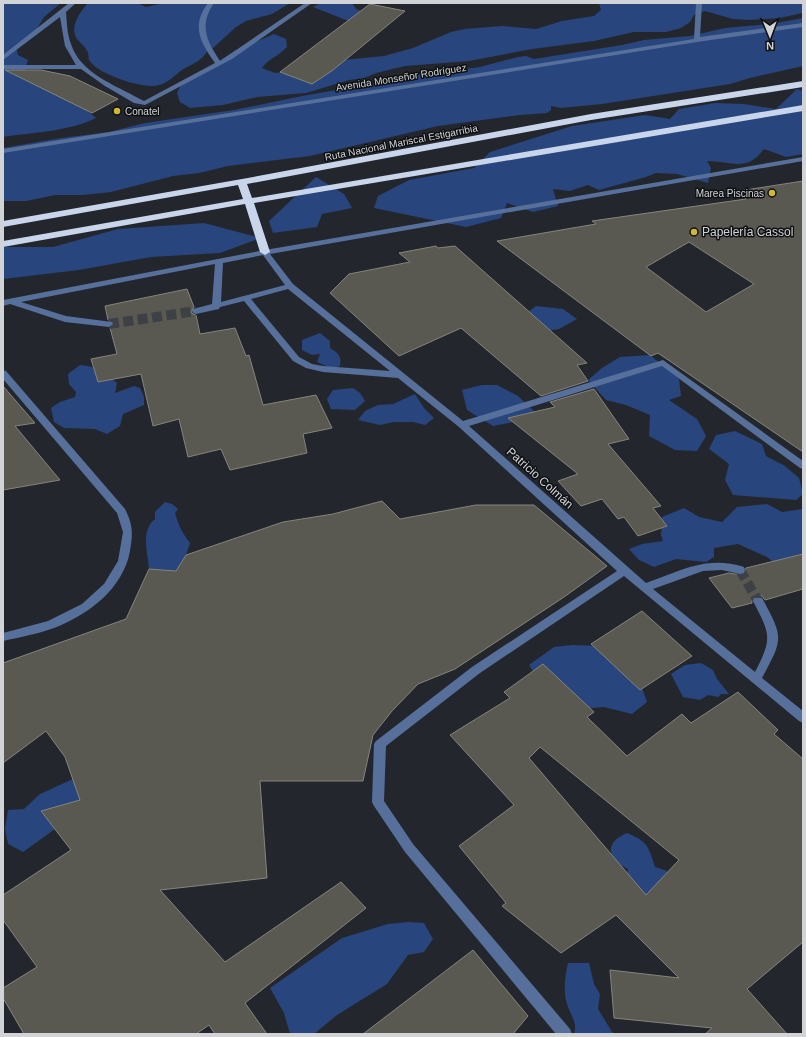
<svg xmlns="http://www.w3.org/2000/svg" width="806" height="1037" viewBox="0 0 806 1037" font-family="Arial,sans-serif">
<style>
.green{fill:#28457d}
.building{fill:#5a5951;stroke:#86847c;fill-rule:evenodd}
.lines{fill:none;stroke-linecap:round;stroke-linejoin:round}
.minor-tunnel{stroke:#3d4146;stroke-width:10;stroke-dasharray:10 4.5;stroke-linecap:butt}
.minor{fill:#576f9b;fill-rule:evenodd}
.highway{fill:#c9d5eb;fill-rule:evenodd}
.poi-dot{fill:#d0b836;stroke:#0e1012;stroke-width:1.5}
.labels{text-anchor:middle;stroke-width:3;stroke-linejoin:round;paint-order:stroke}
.far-street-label{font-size:10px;fill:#d1d3d7;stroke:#0e1012}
.far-poi-label{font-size:10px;fill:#d1d3d7;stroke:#0e1012;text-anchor:start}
.poi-label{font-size:12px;fill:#d1d3d7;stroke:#0e1012;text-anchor:start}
.street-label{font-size:12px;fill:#d1d3d7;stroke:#0e1012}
</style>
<rect width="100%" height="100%" fill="#23272d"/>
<g class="green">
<path d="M3,3H61L44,17L35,32L16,47L18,55L28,60L25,68L27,77L83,107L96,118C67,132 34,132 3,137Z"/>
<path d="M88,3H137L146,7L164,3H290L272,14L246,21L236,27L213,48L208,50C202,61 194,63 182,70C176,74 167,84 159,85C144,90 97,74 89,60C88,57 89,53 87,51C85,46 80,43 77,39C69,27 80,12 88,3Z"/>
<path d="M321,3H352L356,9L368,13L351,22L313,7Z"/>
<path d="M599,3H803V13L779,18L749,20L733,19L705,11L694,15L690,22L681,28L666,32H634L594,41L532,49L469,61L405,66L376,73L364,78L349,80L306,93L257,97L223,105L190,108L180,102L177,93L181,84L214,64L236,50L274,34L286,39L287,47C278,57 269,58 262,68L275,73L308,69L344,60L384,56L413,48L451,32L465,29L502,26L536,29L562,21L594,16L601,10Z"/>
<path d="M803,18V66L750,78L730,84L602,104L561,108L551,106V110L547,113L520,115L438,126L310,156L228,166L199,173L173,176L111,192L83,195H55L26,201H3V148L61,138L109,132L145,123L234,110L302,96L371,84L402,77L480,67L518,57L526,56L534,59L622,45L644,40L690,36L725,28L771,24Z"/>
<path d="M797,89L803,91V154L786,157L764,149C746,173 732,161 707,161L711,168L708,183L677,174L656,173L646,177L599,190L588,185L570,191L553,189L558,206L533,212L507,203L501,218L466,227L374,208L378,196L409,180L474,168L490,152L572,126L645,115L670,119L679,109L715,103L744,104L776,109Z"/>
<path d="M316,177L344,194L352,208L322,214L317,227L273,233L269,221Z"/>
<path d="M204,223L261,238L220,253L151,257L79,270L3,279V247H53L118,229Z"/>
<path d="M536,306L563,309L577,319L559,329L542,332L527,313Z"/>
<path d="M320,333L330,341V348C338,353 342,356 340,366L333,369L317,362L320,354L312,355L302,350V340Z"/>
<path d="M650,355L679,379L681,396L669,400L697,419L706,436L697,451L675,450L649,436L650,415L626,405L606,400L588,380L602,368L620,357Z"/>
<path d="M80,365C96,366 105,373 117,383L115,393L134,386L140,388L144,397V405L123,414L120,426L107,434L95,429L64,428L54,422L51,408L60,402L75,397L76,392L69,384L68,374Z"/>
<path d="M482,385H497L518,396L535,412L519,421L493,426L467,410L462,390Z"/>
<path d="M353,388L360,393L365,401L355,410L331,409L327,399L333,390Z"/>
<path d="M415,394L424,408L434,418L425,425L413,422H394L380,425L358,420L365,411L378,405L393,404Z"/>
<path d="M735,431L762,444L766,456L785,466L799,478L803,494L796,500L733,495L725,480L729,464L709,449L716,435Z"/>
<path d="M165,502L172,504L178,509L175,513C178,525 183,534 190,543L186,555L176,571L149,569C148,553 140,531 155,519V512Z"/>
<path d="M767,504L782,512L803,509V558L781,568L767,557L738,544L714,548V557L706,562L676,559L654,567L639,560L629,549L642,544L663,541L661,535L662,517L684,508L699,517L722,522L737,507Z"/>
<path d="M572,645L605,646L641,685L647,702L632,714L604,707L580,709L543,687L529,665L554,647Z"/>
<path d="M701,663L713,670L717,679L729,694H721L718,697L708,695L700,700L683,697L671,674L685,665Z"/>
<path d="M73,779L84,799L55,829L23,852L8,844L5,829L8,810L24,809L40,794Z"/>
<path d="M627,833C648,842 648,845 655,867C667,870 673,873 676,885L641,898L627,874L628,869C624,867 617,864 615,860C605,847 615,838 627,833Z"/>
<path d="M408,922L424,923L433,939L424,952L408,955L387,984L337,1015L314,1034H290L284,1013L270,988L342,938L388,924Z"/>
<path d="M568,963H589L594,984L600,994L598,1009L612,1032L615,1034H574C578,1023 570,1014 567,1004C563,991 565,976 568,963Z"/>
</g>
<g class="building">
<path d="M370,4L405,11L333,70L312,84L280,72Z"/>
<path d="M5,70H41L70,76L118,99L92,113Z"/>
<path d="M803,181V452L658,353L651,356L497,241L596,224L592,221L746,199L739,191ZM689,242L754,284L706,312L646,267Z"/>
<path d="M436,246L438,248L455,246L587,363L577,365L588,381L541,396L461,328L399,356L330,293L349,274L410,262L399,253Z"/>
<path d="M187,289L194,307L191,312L193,314L196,315L200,334L235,328L246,356L249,355L263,405L316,395L332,428L303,434L307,453L230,470L221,449L188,457L179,419L153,426L141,374L98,382L91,359L117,354L110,328L114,323L112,321L108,320L105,306Z"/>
<path d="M3,386L35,423L15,426L60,480L3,490Z"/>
<path d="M594,389L629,439L608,444L661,506L653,508L667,526L638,536L624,517L618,519L602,499L581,506L558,481L578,474L508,418L555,407L550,402Z"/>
<path d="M382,501L400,519L476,505H534L607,566L564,597L455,669L418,684L392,711L373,735L363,781H260L267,878L160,890L225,962L341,882L366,908L245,1003L267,1034H215L209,1025L196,1034H24L3,998V988L37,967L3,920V895L71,850L41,811L80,800L65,757L46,731L3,763V663L126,619L149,569L176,571L186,555L283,522L333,514Z"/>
<path d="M803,554V589L765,600L762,596H754L752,601V603L732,608L709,578L729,573L740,575L744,574L746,568Z"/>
<path d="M642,611L692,656L640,690L591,644Z"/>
<path d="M543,664L594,712L587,717L627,756L682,714L691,723L738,692L778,730L774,734L803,759V942L747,989L787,1034H705L712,1028L614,1018L610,970L679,978L616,915L561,953L502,906L506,903L459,846L514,805L450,735L510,698L504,692ZM540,747L679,860L646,895L529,758Z"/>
<path d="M473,950L528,1016L513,1034H363Z"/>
</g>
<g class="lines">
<g class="minor-tunnel">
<path d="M109,324L196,311"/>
<path d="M740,570L758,601"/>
</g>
<g class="minor">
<path d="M69,3H76L66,12C67,23 67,34 71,44C80,73 115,85 140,99L144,101L215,63C200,42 191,26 208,3H214C199,25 206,40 220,61L305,3H312L232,59L145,105L134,103L105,86L81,69H3V65H76L65,46L60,17L3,60V55Z"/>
<path d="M696,3H702L700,37L803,23V27L697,42L3,153V149L694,39Z"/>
<path d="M803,157V161L270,254L293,284L463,421L663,360L803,461V469L800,468L662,366L469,426L646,583C681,571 706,555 744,567L745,570L744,573L740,574L722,570L703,571L653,589L755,672C773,638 770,634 753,601L754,598H762C784,638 783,639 762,678L803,711V723L799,721L624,576L480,673L386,746L384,801L413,844L570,1029L572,1034H556L405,852L374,806L372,802L374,744L376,741L472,667L617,571L459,427L398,378L323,372L306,368L293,361L244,301L220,307L219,309L196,314L193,313L192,311L193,309L212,304L215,264L21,302L66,316L112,322L113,324L109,327L65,322L10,304L3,306V300L265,250ZM263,255L285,285L221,302L223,263ZM288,289L390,371L323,366L312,364L299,357L251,299Z"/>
<path d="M3,370L6,371L125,509C133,525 133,533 130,551C123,589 88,615 54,628C38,634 20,637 3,641V633L48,621L82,604L104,584L118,561L123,532L117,513L3,379Z"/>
</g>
<path class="highway" d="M803,81V87L591,120L247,184L252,198L803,105V111L254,203L270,252L265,255L260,252L245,204L3,247V241L243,199L238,185L3,227V221L242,179L591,114Z"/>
</g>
<g class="poi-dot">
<circle cx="117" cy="111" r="4"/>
<circle cx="772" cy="193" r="4"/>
<circle cx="694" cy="232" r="4"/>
</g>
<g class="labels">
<g class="far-street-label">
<text transform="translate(401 77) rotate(-9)" y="4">Avenida Monseñor Rodríguez</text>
<text transform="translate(401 142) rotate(-11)" y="4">Ruta Nacional Mariscal Estigarribia</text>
</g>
<g class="far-poi-label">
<text x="125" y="115">Conatel</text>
<text x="764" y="197" text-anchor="end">Marea Piscinas</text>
</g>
<g class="poi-label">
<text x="702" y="236">Papelería Cassol</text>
</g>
<g class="street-label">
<text transform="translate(540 478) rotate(42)" y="4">Patricio Colmán</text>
</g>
</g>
<rect width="806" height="1037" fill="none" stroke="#d1d3d7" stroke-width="8"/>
<g transform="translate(770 36) rotate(179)" stroke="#0e1012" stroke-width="3" paint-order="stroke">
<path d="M0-3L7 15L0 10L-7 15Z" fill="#d1d3d7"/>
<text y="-6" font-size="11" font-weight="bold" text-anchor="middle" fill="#d1d3d7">N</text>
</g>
</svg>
